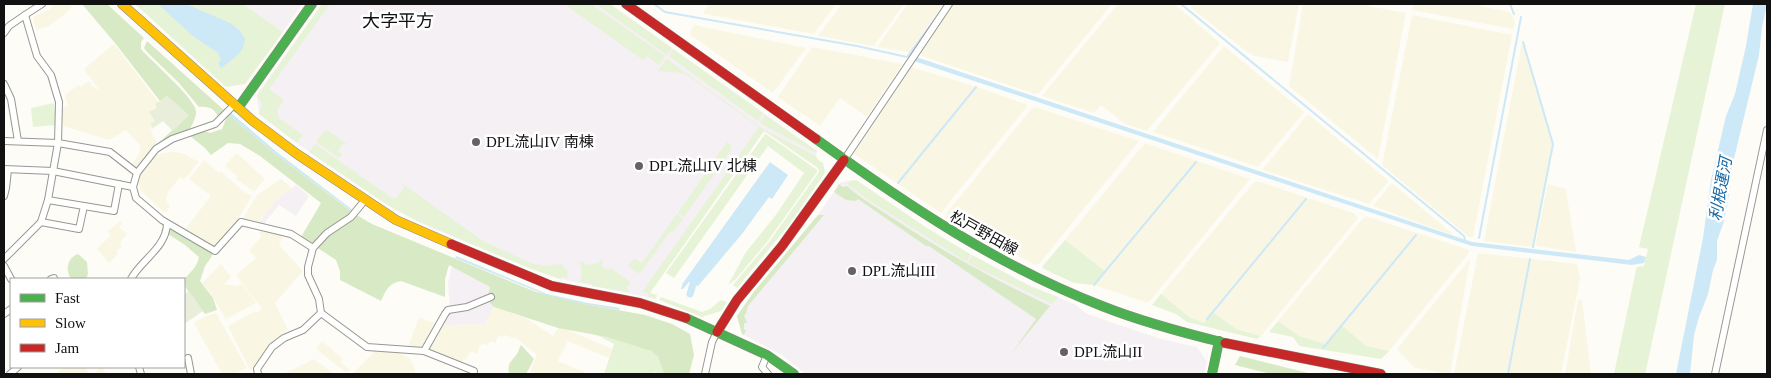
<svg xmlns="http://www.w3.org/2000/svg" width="1771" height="378" viewBox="0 0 1771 378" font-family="'Times New Roman','Noto Sans JP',serif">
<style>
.industrial{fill:#f5f0f3}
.farmland{fill:#f9f7e4}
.green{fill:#e7f3d7}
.forest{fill:#d8eac5}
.cemetery{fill:#e9eedb}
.water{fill:#cde8f7}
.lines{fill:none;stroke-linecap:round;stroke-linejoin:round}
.stream{stroke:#cde8f7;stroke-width:2}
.canal{stroke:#cde8f7;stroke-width:7}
.street-casing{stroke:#979795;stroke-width:8}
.fast-casing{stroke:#8e8d8b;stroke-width:10}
.slow-casing{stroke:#8e8d8b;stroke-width:10}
.jam-casing{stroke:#8e8d8b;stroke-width:10}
.street{stroke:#fffffe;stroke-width:6}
.fast{stroke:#4caf50;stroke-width:9}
.slow{stroke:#ffc107;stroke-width:9}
.jam{stroke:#c62828;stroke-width:9}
.poi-dot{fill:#646362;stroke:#fff;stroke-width:2}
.labels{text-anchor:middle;stroke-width:5;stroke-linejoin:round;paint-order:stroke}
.poi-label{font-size:15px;fill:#111;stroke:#fff;text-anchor:start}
.street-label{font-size:15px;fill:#111;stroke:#fff}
.water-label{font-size:16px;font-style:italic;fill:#1768a6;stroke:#fff}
.quarter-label{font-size:18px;fill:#111;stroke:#fff}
</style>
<rect width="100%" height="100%" fill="#fdfcf7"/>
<g class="industrial">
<path d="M243,4H302L283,32Z"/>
<path d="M322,4H610L817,151L816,156L819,161L764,131L647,297L560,279L529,268L430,227L395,210L298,144L259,114L257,96L259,92Z"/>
<path d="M856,180L927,228L966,252L1031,286L1076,305L1087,314L1161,339L1197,347L1207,362L1204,374H806L780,354L742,334L737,316L753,293L817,216L841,182Z"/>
<path d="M296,185L309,196L296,216L279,205L265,222L266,225L259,223L276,200Z"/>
<path d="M452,266L491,287L488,297L467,305L450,307L448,283Z"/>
<path d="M487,300L494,307L484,325L470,324L450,326L442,323L449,312Z"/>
</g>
<g class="farmland">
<path d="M54,4H69L72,7L65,14L49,26L36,30L33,17L50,9Z"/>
<path d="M709,4H836L814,34L705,14L703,12Z"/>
<path d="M842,4H904L874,46L818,36Z"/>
<path d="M908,4H943L909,52L877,47Z"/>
<path d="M954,4H1112L1039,93L1035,94L922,56L920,53Z"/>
<path d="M1118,4H1174L1220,43L1147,131L1125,124L1101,105L1094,113L1042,96Z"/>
<path d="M1192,4H1299L1288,62L1255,56L1247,52L1191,8Z"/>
<path d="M1303,4H1358L1406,13L1378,159L1289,86Z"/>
<path d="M1413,4H1471L1510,12L1515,22L1513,29L1412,10Z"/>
<path d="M1412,15L1512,35L1473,237H1469L1382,165Z"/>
<path d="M694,25L806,48L773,93L689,34Z"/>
<path d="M1522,42H1523L1553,144L1533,247L1484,241Z"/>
<path d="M114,44L158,102L155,104L157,107L155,121L151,124L153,128L150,130L157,142L135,169L131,165L138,156L141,146L126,130L109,140L63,126L62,108L68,106L65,95L78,85L81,87L89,81L92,86L100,91L84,69Z"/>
<path d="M1224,46L1304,112L1258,167L1153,132Z"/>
<path d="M812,47L902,64L867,117L840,98L820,126L778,97Z"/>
<path d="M911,67L977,87L1028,105L941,213L854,154Z"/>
<path d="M1035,107L1139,141L1039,264L1035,265L946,217V214L1032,108Z"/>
<path d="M1307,115H1309L1388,180V182L1369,204L1263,170V169Z"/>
<path d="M1145,143L1250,179L1148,303L1094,285L1105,271L1065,240Z"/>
<path d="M173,152L182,153L199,162L184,180L180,177L168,192L166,199L170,207L165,213L140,190L138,180L140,173L153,158L162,153Z"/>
<path d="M235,154H238L265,179L254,192L236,179L238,177L225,166Z"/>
<path d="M204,160L219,173L220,171L244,192L252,196L237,221L214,248L183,232L211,196L189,179Z"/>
<path d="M281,179L292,188L276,200L259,223L242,220L257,195Z"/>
<path d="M1257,181L1353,213L1358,218L1261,336L1236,329L1213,312L1204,323L1189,317L1161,294L1254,182Z"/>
<path d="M1393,184L1455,236L1373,206L1390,185Z"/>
<path d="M1548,184L1566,189L1576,252L1537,246L1536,242Z"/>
<path d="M1365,216L1469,250L1468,254L1389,351L1366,347L1341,325L1326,344L1299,336L1278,321Z"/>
<path d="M120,221L122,224L119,227L127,234L122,240L120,244L122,246L117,251L118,254L109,263L97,249L111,235L108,231Z"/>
<path d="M263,228L283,234L279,245L303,271L275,303L288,330L282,333L280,330L282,336L274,342L256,367L250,370L228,326L255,311L257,313L262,309L236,275L256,258L249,250L262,236L259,233Z"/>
<path d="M1478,253L1577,264L1580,279L1561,374H1454Z"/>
<path d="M1470,259L1450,374L1415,368L1397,349Z"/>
<path d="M221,264L231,277L224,284L236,286L242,284L256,303L226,319L211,294L202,283Z"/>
<path d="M1578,300H1582L1591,374H1565Z"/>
<path d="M494,307L524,317L553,336L558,328L566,329L612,349L609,358L568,341L558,361L589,374H566L558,371L563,374H537L530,371L537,355L515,337L514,338L504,335L502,337L499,336L495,343L490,341L488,345L483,344L480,346L477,354L471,351L466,359L458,363L427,349L442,323L450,326L470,324L484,325Z"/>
<path d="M216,313L247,368L234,374H222L194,323L206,316Z"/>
<path d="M419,317L436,324L422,349L408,347Z"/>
<path d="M322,341L343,359L341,363L350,370L346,372L316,349Z"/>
<path d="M392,351L400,353L410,359L415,369V374H352L374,352Z"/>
<path d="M314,359L334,374H283L308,362Z"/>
<path d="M65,367H85L89,374L95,373L102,367L106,374H55Z"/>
</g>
<g class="green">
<path d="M135,4H243L283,32L245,84L226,87Z"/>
<path d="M322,4H330L269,89L284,100L277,110L279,118L303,135L297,143L259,114L262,104L257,96Z"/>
<path d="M564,4H591L665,56L659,65L647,56L643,60Z"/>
<path d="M596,4H610L672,48L667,55Z"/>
<path d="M1696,4H1725L1646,370L1645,374H1614L1636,270L1637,267L1644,266L1648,249L1639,247Z"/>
<path d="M673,49L763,113L758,121L669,56Z"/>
<path d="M667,59L763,129L816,156L818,160L823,163L825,173L788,226L737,288L733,285L769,242L819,172L818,168L764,131L650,293L657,295L656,299L647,297L649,293L643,292L644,289L759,127L684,73L658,71Z"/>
<path d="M54,103L56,125L33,127L31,108Z"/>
<path d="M765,115L817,151L816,153L761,124L760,122Z"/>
<path d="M327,130L348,145L343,144L338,151L342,154L339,158L316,142L324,131Z"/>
<path d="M765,134H766L817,170V172L767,242L736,279L728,285L746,252L775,216L804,173L768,146L674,278L666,273Z"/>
<path d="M727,142L732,146L731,150L684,217L678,213Z"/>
<path d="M315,144L392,198H396L405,187L400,182L483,241L531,263L544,266L561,264L567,270L568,279L563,277L560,279L529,268L417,221L383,202L309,152Z"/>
<path d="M856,180L927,228L970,254L967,262L876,205L848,185L849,181Z"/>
<path d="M677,214L683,219L674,231L668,234L640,273H638L628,266L633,260L635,259L642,263Z"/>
<path d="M1065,240L1105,271L1094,285L1074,283L1044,269L1042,267Z"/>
<path d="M972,255L1027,285L1058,297L1052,304L968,263Z"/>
<path d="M600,259L603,261L601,266L608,270L611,268L630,282V286L628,285L627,289L629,291L627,292L592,286L593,284L580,282L582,272L580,263L583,261L585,265L599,263Z"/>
<path d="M1161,294L1189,317L1204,323L1213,312L1236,329L1261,336L1257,339L1187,322L1176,314L1152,305Z"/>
<path d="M661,297L702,312L710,309L721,300L727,302L721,311L702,317L659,300Z"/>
<path d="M1278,321L1299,336L1326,344L1341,325L1366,346L1389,351L1381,359L1299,346L1293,337L1269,332Z"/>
<path d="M595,334C608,337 649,346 657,356C661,361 662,369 664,374H659L656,372L650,374H604L614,344Z"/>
</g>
<g class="forest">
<path d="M82,4H107L144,38L141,42V49C151,61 196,99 196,112C196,118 192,125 189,131L162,143L161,141L188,115L167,96L160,101L115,43Z"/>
<path d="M147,41L225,111L219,119C215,109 210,106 199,107L179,83L147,52L144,48Z"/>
<path d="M228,114L277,155L355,214L372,224L536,292L590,305L645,315L672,324L690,334L694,355L689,374H664L658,357L651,351L607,337L558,328L494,307L487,300L490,287L449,265L445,279V297L401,281C389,283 386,290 381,301L340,280V271L336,260L301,237L321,203L260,156L240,144L228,143L211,155L205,148L190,136L205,131L210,133L222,129Z"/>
<path d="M839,184L843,187L847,186C861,199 878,208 894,219C944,252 996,281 1050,306L1011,354L1036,319L929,246H926L858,199L856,201L846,200L834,192Z"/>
<path d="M818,215H824L748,306L746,314L744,315L747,323H744V329L746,330L744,335L742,334L737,316L753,293Z"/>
<path d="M170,230L178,232L212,253V256L205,266L200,281L213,298L217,310L205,314L186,288L184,279C191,272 197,267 199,257L185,245L168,234Z"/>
<path d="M78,254L87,262L88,274L86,279H71C65,270 67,258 78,254Z"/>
<path d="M521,345L534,359L526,374H509C507,363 511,362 517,354C519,351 519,348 521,345Z"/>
<path d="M1240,356L1312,374H1271L1235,365Z"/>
</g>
<g class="cemetery">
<path d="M167,96L189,115L173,131L163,121L153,128L150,124L155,121L149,112L157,108L155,104Z"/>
<path d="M189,291L203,311L184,324V295Z"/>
</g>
<g class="water">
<path d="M158,4H186L230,23L240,31L245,39C243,56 232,58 222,68L218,64L221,59L217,52L194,37Z"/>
<path d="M1753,4H1767L1762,27L1759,55L1731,171L1729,194L1724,221L1717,241V260L1713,270L1708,294L1699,317L1694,335L1690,374H1676L1703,238L1711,180L1726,116L1735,94L1746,46Z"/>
<path d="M916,57L1472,242L1629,260L1639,255L1646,257L1644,263L1632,265L1472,246L914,61Z"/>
<path d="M230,112L278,153L354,211L353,212L277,155L228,114Z"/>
<path d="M770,162L788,175L772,199L769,197L742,234L698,286L689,282L683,289H681L683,283Z"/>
<path d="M456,256L547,294L588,303L620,308L619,310L590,305L546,295L455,258Z"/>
</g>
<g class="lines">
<g class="stream">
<path d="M654,4L665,12L857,46L907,57L943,8"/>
<path d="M1181,4L1464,236L1465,240"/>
<path d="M1510,4L1514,14"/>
<path d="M1523,42L1553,144L1533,247"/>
<path d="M898,183L976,87"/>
<path d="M1479,238L1521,17"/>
<path d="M1094,285L1196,162"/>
<path d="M1207,319L1306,199"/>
<path d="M1323,348L1416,235"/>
<path d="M1508,374L1530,259"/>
</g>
<path class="canal" d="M690,294L693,284"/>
<defs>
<g id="street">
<path d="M25,15L42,4"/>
<path d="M4,33L9,26L25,15L37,56L51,75L59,102L58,143L48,200L41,222L4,259"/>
<path d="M4,84L11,99L18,141"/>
<path d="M234,105L215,124L172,139L156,149L137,173L133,187L136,198L162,220L215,251L241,222L291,234L313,248"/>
<path d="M4,141L58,143L110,152L137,173"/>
<path d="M844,160L949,4"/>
<path d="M4,169L53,171L133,187"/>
<path d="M4,196L6,188L8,170"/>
<path d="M48,200L114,211L119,184"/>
<path d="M41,222L79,229L84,206"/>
<path d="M4,266L11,279"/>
<path d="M51,279L54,278"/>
<path d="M131,279C141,260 166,248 167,224"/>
<path d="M321,313L367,347L424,351L474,371V374"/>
<path d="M4,314L11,309"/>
<path d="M424,351L445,314L448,310L467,307L491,297"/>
<path d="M767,355L762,367L768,374"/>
<path d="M188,358L191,374"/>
<path d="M139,367L141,374"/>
<path d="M10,374L18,367"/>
<path d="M258,374L257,369L272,347L284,338L303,330L321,313L319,299L308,275V267L313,248L327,233L351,217L365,200"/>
<path d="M705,374L712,342L717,332"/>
<path d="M1715,374L1767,130"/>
</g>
<g id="fast">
<path d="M238,108L312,4"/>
<path d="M816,139C906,204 998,266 1102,306C1142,322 1184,333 1225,343"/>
<path d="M686,318L767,355L794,374"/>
<path d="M1212,374L1219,341"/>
</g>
<path id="slow" d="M122,4L253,121L297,154L396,220L451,244"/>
<g id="jam">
<path d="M626,4L816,139"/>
<path d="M451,244L552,286L640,303L686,318"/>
<path d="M717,332L737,300L782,246L844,160"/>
<path d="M1225,343L1381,374"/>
</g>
</defs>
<use href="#street" class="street-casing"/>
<use href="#fast" class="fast-casing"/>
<use href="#slow" class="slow-casing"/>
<use href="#jam" class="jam-casing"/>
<use href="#street" class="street"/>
<use href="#fast" class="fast"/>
<use href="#slow" class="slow"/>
<use href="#jam" class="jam"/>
</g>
<g class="poi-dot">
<circle cx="476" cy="142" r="5"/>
<circle cx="639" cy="166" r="5"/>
<circle cx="852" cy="271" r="5"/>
<circle cx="1064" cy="352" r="5"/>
</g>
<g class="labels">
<g class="poi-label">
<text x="486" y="147">DPL流山IV 南棟</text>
<text x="649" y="171">DPL流山IV 北棟</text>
<text x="862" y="276">DPL流山III</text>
<text x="1074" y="357">DPL流山II</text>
</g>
<g class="street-label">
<text transform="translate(984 233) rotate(29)" y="5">松戸野田線</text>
</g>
<g class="water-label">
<text transform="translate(1720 189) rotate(-80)" y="6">利根運河</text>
</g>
<g class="quarter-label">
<text x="398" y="27">大字平方</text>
</g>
</g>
<rect width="1771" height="378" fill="none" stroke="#111111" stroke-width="10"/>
<rect x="10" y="278" width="175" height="90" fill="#ffffff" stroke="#a0a0a0"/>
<rect x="20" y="294" width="25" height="8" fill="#4caf50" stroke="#a0a0a0"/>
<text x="55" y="303" font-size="15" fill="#111111">Fast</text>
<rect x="20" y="319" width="25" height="8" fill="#ffc107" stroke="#a0a0a0"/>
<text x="55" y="328" font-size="15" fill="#111111">Slow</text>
<rect x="20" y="344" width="25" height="8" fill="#c62828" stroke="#a0a0a0"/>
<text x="55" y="353" font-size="15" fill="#111111">Jam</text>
</svg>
